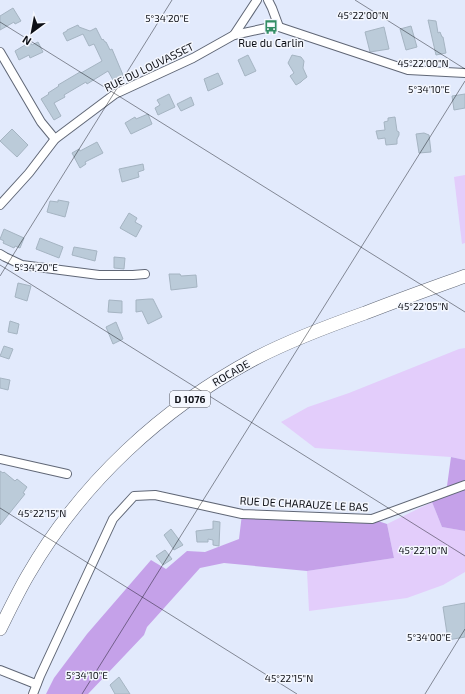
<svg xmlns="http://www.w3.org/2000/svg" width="465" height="694" viewBox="0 0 465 694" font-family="'Exo 2',sans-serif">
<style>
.green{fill:#e3cdfb}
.forest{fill:#c5a1e9}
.building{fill:#bbcbd9;stroke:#a5b4c2}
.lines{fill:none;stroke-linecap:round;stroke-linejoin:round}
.minor-casing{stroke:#606776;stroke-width:10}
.primary-casing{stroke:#606776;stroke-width:14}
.minor{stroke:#fff;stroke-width:8}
.primary{stroke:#fff;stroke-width:13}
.ticks{fill:none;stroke:#0e1016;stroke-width:1;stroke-opacity:0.45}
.labels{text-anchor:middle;stroke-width:3;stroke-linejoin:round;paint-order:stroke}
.shield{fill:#f4f7fe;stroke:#53555c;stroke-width:1}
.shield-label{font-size:10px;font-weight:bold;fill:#0e1016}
.poi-label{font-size:11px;fill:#0e1016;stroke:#f4f7fe}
.street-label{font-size:11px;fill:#0e1016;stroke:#f4f7fe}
.ticks-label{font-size:10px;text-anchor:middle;fill:#0e1016;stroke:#f4f7fe;stroke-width:3;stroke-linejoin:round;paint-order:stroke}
</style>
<rect width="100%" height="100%" fill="#e2eafc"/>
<g class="green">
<path d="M465,175V243L462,244L454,177Z"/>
<path d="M465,348V460L451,457L315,448L281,422L308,407L349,393L459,349Z"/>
<path d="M432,502L442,527L465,531V572L443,585L407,598L309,611L307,571L394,558L387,524Z"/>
</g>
<g class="forest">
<path d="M451,457L465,460V531L442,527L432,502L447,486Z"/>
<path d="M242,514L372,519L387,524L394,558L307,571L224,563L200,568L147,627L144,635L88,694H46L54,678L87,634L151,560L166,569L187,551L205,552L239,539Z"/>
</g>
<g class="building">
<path d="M13,8L21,21L15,24L14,22L0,30V16Z"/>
<path d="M428,20L436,21L438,33L440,32L442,37H443L446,53L436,55Z"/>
<path d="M78,25L79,27L90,31L96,28L102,40L103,39L105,42H106L110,50L112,49L123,75L113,80L108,71L87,84L86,82L64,95L65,97L54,103L61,116L54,120L41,99L49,94L48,93L59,86L58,85L80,72L81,73L102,61L94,44L89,46L83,34L67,41L63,33L67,31V30Z"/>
<path d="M411,26L417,47L406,50L400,29Z"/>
<path d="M384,27L389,49L370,52L365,32Z"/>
<path d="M30,42L32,45L38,42L43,52L30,58L29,55L19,60L15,51Z"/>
<path d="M248,55L256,71L245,76L238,60Z"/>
<path d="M292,55L301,57L304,61L303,68L307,77L303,80L301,82L296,85L290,76L294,73L288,63Z"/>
<path d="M218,73L223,84L208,91L204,79Z"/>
<path d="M169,94L175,107L158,115L155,108L160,105L157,100Z"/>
<path d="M465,94V108L454,110L452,96Z"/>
<path d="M191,97L194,105L181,111L177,104Z"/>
<path d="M148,114L152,124L131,134L125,123L135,117L136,119Z"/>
<path d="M395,117L397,131L399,132V135L397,139V144L386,145L385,138L378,139L376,131L385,130L384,122L388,121V118Z"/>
<path d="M12,129L28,145L17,157L0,141Z"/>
<path d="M424,133L429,135L431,152L419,153L416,134Z"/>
<path d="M97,142L103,153L85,162L86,164L80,168L72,153L79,149L80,151Z"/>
<path d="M143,164L144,170L138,172L139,177L122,182L119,169Z"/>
<path d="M58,200L69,202L65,217L47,212L50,201L58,202Z"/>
<path d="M129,213L137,218L135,222L142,226L136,237L120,228Z"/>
<path d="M4,229L24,238L20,248L15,246L14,248L3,243L4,241L0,239Z"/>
<path d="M40,238L63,247L59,258L36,249Z"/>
<path d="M74,247L97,251L95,261L72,255Z"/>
<path d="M114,257L125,258L124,269L114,268Z"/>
<path d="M169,274H180L181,276L196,275L197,287L171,290Z"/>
<path d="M18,283L31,286L27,301L15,297Z"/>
<path d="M149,299H153L162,317L148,324L142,311L136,312V300Z"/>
<path d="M109,300L122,301V313L108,312Z"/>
<path d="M10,321L19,324L17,334L8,332Z"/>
<path d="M116,322L123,339L113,344L106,327Z"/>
<path d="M4,346L13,349L9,359L0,356Z"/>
<path d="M0,378L10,380L8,390L0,388Z"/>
<path d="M0,471L3,473L4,472L15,481L17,479L27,487L23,493L25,494L0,525Z"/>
<path d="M213,521L220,522L219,546L213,545V540L208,539V542H197L196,531L213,529Z"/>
<path d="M171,529L183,545L174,550L164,535Z"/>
<path d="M165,550L172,559L163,565L156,556Z"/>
<path d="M465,603V637L448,640L443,607Z"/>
<path d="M119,677L130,694H115L110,685Z"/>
</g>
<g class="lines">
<defs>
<g id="minor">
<path d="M268,0L272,8L279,27"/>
<path d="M234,35L271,27H279L408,70L465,73"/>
<path d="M0,52L41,122L55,139"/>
<path d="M0,205L29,173L55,139L115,94L193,58L234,35L257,0"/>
<path d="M0,254L5,257L22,265L99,275H133L145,274"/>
<path d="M0,459L67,474"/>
<path d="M0,670L33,683H37"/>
<path d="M33,694L40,676L113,519L134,496L155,495L242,514L372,519L465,485"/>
</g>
<path id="primary" d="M0,629C9,611 18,592 28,575C81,483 162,408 256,358C291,340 328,326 365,313C398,300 432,288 465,276"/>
</defs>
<use href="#minor" class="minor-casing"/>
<use href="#primary" class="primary-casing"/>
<use href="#minor" class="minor"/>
<use href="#primary" class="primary"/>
</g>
<path class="ticks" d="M355,0L465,69M0,22L465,312M0,265L465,556M0,276L172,0M0,508L297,694M82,694L465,81M425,694L465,629"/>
<defs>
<symbol id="bus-bare" viewBox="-9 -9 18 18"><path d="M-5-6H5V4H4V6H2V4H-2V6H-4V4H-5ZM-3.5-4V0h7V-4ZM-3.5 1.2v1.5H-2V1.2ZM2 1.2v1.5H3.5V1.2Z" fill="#338e65" stroke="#f4f7fe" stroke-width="2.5" paint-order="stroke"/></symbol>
</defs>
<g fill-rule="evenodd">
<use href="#bus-bare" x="261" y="17" width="20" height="20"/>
</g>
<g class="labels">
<rect class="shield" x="170" y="391" width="40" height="16" rx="3"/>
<g class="shield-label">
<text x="190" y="403">D 1076</text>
</g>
<g class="poi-label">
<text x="271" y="47">Rue du Carlin</text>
</g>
<g class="street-label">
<text transform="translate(149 67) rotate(-26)" y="4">RUE DU LOUVASSET</text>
<text transform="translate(231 373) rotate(-30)" y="4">ROCADE</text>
<text transform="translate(304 504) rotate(3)" y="4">RUE DE CHARAUZE LE BAS</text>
</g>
</g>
<g class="ticks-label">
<text x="363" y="19">45°22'00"N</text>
<text x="167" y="22">5°34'20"E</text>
<text x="423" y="67">45°22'00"N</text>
<text x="429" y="93">5°34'10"E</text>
<text x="36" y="271">5°34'20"E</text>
<text x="423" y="310">45°22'05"N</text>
<text x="42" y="517">45°22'15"N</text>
<text x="423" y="554">45°22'10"N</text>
<text x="429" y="641">5°34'00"E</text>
<text x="87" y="679">5°34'10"E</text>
<text x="289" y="682">45°22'15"N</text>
</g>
<g transform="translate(32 32) rotate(212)" stroke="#f4f7fe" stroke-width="3" paint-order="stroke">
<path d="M0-3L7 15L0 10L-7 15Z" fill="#0e1016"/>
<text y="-6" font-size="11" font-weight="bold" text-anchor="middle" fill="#0e1016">N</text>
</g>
</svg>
